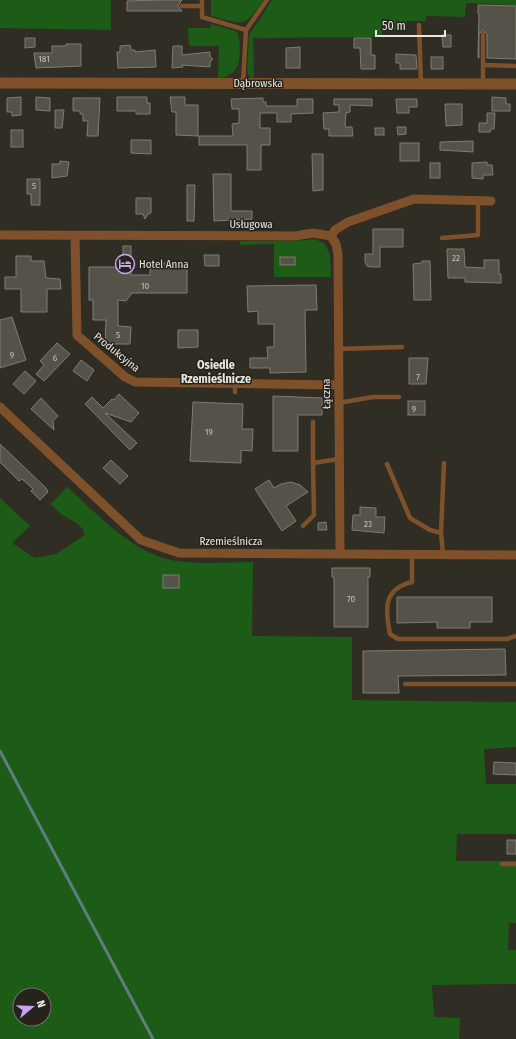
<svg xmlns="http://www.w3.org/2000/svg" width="516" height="1039" viewBox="0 0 516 1039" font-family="'Fira Sans Condensed',sans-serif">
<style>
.green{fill:#1c5c16;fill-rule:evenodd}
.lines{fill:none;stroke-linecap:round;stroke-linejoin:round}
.stream{stroke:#5f7e7d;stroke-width:3}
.building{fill:#555249;stroke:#807c73}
.service{stroke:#7f512a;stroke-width:4.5}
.minor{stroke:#7f512a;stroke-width:9}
.tertiary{stroke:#7f512a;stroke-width:11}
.labels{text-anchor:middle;stroke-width:3;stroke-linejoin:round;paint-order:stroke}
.number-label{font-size:9px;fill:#c3c1ba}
.street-label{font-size:11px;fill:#e8e6e0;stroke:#26231b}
.poi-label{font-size:11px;fill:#e8e6e0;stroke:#26231b;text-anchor:start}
.neighbourhood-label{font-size:12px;font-weight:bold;fill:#e8e6e0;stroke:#26231b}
</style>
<rect width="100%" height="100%" fill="#2f2d24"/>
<g class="green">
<path d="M0,0H111V30L0,28Z"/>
<path d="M211,0H264C243,29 244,24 211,16Z"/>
<path d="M272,0H516V5L466,3L465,17L426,16V21H406L407,27L382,32V37L253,38L254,77H250L247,72L249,35Z"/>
<path d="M211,24L236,31C241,36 241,61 237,67C233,74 226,78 218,78L219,46H189L188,28H211Z"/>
<path d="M315,239L325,244L330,255L331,277H274V244L240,245V241H295Z"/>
<path d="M67,487C101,517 137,559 185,562C207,564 230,562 253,562L252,636L352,637V700L516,702V747L484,749L486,784H516V834H457L456,861H516V923H509L508,950H516V984L432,985L434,1017L460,1018L459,1039H0V498L30,526L12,543L35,558L56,554L85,535C81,521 69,521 60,513C56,510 54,507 51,504ZM20,995H44V1019H20Z"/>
</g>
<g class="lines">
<path class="stream" d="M0,751L153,1039"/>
</g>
<g class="building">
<path d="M157,0H182L178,6L182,11H127V1Z"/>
<path d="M478,5L516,6V59L487,58V34L483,30L479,34V58H478L479,14H478Z"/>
<path d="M442,35H451V47H443Z"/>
<path d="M25,38H35V47L25,48Z"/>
<path d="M354,38H371V55H375V69H361L360,48H354Z"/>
<path d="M66,44H81V66L36,68L34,53H52V46H66Z"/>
<path d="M130,45L131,50H135V52L155,50L156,67L118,68L117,52H120V46Z"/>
<path d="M173,46H182V55L210,52V57L213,59L210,62V67L182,65L183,67L172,68Z"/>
<path d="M300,47V68H286V48Z"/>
<path d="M396,54L416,55L417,69H400V63H396Z"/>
<rect x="431" y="57" width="12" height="12"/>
<path d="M21,97V115L12,116V112H7V98Z"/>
<path d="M36,97L50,98V111L36,110Z"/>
<path d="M117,97H147V103H150V114H136V111H117Z"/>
<path d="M170,97H185V105H198V136L176,135V112H172Z"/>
<path d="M492,97L506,98V104H510V111H492Z"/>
<path d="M73,98H100L98,136H87L88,121H83V114H80V111H73Z"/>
<path d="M263,98V102H266V106H297V99H313V113L291,114V122H277V113H260V128H270V145H261V170H247V145H199V136H233L232,124L239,123V109H232L231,99Z"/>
<path d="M334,99H372V106L350,105V112L346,113L345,127H352L353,136H329V129H324L323,113L339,112V105H334Z"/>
<path d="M396,99H417V107H409V113H397Z"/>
<path d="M445,104H462V125L446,126Z"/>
<path d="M55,110H64L62,128H55Z"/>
<path d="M487,113H495L494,129H491L490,132H479V123H487Z"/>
<path d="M397,127H406V134L398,135Z"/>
<rect x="375" y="128" width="9" height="7"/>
<rect x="11" y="130" width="12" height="17"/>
<path d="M131,140H151V154L131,153Z"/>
<path d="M473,141V152L440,150V142Z"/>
<rect x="400" y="143" width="19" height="18"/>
<path d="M312,154H323V190L313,191Z"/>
<path d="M60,161L69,162L67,176L52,178V164H60Z"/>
<path d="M487,162V165H492L493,175H483V179L472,178V163Z"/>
<rect x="430" y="163" width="10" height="15"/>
<path d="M213,174H231V211H252V219L214,221Z"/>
<path d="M27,179H40V205H31V194H27Z"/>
<path d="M187,185H195L194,221H187Z"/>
<path d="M136,198H151V213L148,214L145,219L143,214H136Z"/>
<path d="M373,229H403V247H380V267H370L367,266L365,262V254H373Z"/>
<path d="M123,246H131V275H150V263H187V293H132L126,301L118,300V326L131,327L130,344H105L106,320H93V300H89V267H116L123,260Z"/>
<path d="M447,249H464L465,267L484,268V260H499V274H501V283L465,282V278H448Z"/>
<path d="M204,255H219V266H205Z"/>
<path d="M16,256H31V261H44L46,278L60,279L61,289H47V312H21V289H5V277H16Z"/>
<rect x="280" y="257" width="15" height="8"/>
<path d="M422,261H430L431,300H414L413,264L422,263Z"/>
<path d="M316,285L317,310H305L306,372L270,373V368H250V358H268L267,347H274V324H258V311L248,312L247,286Z"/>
<path d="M12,317L26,360L0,368V320Z"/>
<path d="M178,330H198V347L178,348Z"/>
<path d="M57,343L70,354L44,381L36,374L44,365L40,361Z"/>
<path d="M409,358H428L426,384H409Z"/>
<path d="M81,360L94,370L87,381L73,371Z"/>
<path d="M25,371L36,381L24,394L13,384Z"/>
<path d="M119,394L139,413L131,422L105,413L137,443L130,450L85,404L92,397L103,408L112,399L114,400Z"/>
<path d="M273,396L322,398V415H298V451H273Z"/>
<path d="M41,398L58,416L53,421L54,430L31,409Z"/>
<rect x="408" y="401" width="17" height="14"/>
<path d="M193,402L243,404L242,429H253L252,451L241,450V463L190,461Z"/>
<path d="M0,444L46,488L48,492L40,500L31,491L33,489L22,479L19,481L0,462Z"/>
<path d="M111,460L128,476L120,484L103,468Z"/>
<path d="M269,480L274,488L281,484L291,482L300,485L308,492L286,506L296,521L282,531L255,489Z"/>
<path d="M360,507L376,508V517H385L384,533L352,530L353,515H360Z"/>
<path d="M326,522L327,530H318V523Z"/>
<path d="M332,568H370V577H368V627H334V577H332Z"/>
<rect x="163" y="575" width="16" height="13"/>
<path d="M397,597H492V622H470V628H437V622L397,623Z"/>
<path d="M505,649L506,675L398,676L399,693H363V651Z"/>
<path d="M494,762L516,763V775L493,774Z"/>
<rect x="507" y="840" width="9" height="14"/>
</g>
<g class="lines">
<g class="service">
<path d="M202,0V17L246,30"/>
<path d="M182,6H202"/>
<path d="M419,25L421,84"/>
<path d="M483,34V84"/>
<path d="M484,65L516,66"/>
<path d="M243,83L246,30L267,0"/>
<path d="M442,238L478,235V200"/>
<path d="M338,349L402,347"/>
<path d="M235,392V384"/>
<path d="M338,403L373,397H399"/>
<path d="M313,463V422"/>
<path d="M387,464L410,518L430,530L441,533L443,554"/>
<path d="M303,526L314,515L313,463L339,459"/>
<path d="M441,533L444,463"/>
<path d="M412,554V582C383,589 385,609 390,634L398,639H507L516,636"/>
<path d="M405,684H516"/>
<path d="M502,864H516"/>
</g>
<g class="minor">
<path d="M0,235L295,236L313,233L331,236L335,230L348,222L414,199L491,201"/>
<path d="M75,236L77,335L125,377L135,382L338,385"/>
<path d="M331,236L336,244L338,254L340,553"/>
<path d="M0,407L141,540L179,553L516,555"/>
</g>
<path class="tertiary" d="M0,83L516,84"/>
</g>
<defs>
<symbol id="hotel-ring" viewBox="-11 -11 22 22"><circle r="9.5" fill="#26231b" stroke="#c8a6ef" stroke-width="1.5"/><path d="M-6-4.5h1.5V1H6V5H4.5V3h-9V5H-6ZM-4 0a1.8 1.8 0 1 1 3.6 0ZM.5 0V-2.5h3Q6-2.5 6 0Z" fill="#c8a6ef"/></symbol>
</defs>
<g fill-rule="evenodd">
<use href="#hotel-ring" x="114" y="253" width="22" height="22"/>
</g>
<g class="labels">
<g class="number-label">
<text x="44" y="62">181</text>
<text x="34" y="189">5</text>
<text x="456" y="261">22</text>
<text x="145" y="289">10</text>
<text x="118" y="338">5</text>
<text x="12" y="358">9</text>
<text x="55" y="361">6</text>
<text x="418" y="380">7</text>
<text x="414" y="412">9</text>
<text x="209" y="435">19</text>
<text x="368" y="527">23</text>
<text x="351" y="602">70</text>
</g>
<g class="street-label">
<text x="258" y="87">Dąbrowska</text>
<text x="251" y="228">Usługowa</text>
<text transform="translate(117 352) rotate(39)" y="4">Produkcyjna</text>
<text transform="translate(326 394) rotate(-91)" y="4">Łączna</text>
<text x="231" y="545">Rzemieślnicza</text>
</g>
<g class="poi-label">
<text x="139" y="268">Hotel Anna</text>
</g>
<g class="neighbourhood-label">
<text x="216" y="369">Osiedle<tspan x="216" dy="14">Rzemieślnicze</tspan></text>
</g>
</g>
<g transform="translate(32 1007) rotate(71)"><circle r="19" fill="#26231b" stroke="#74716a"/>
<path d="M0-3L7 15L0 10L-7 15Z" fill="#c8a6ef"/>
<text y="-6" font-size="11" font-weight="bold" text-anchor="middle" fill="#e8e6e0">N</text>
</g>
<path d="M376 30v6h69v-6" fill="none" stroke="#e8e6e0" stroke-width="2"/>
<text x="382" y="30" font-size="12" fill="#e8e6e0" stroke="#26231b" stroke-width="3" paint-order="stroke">50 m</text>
</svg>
